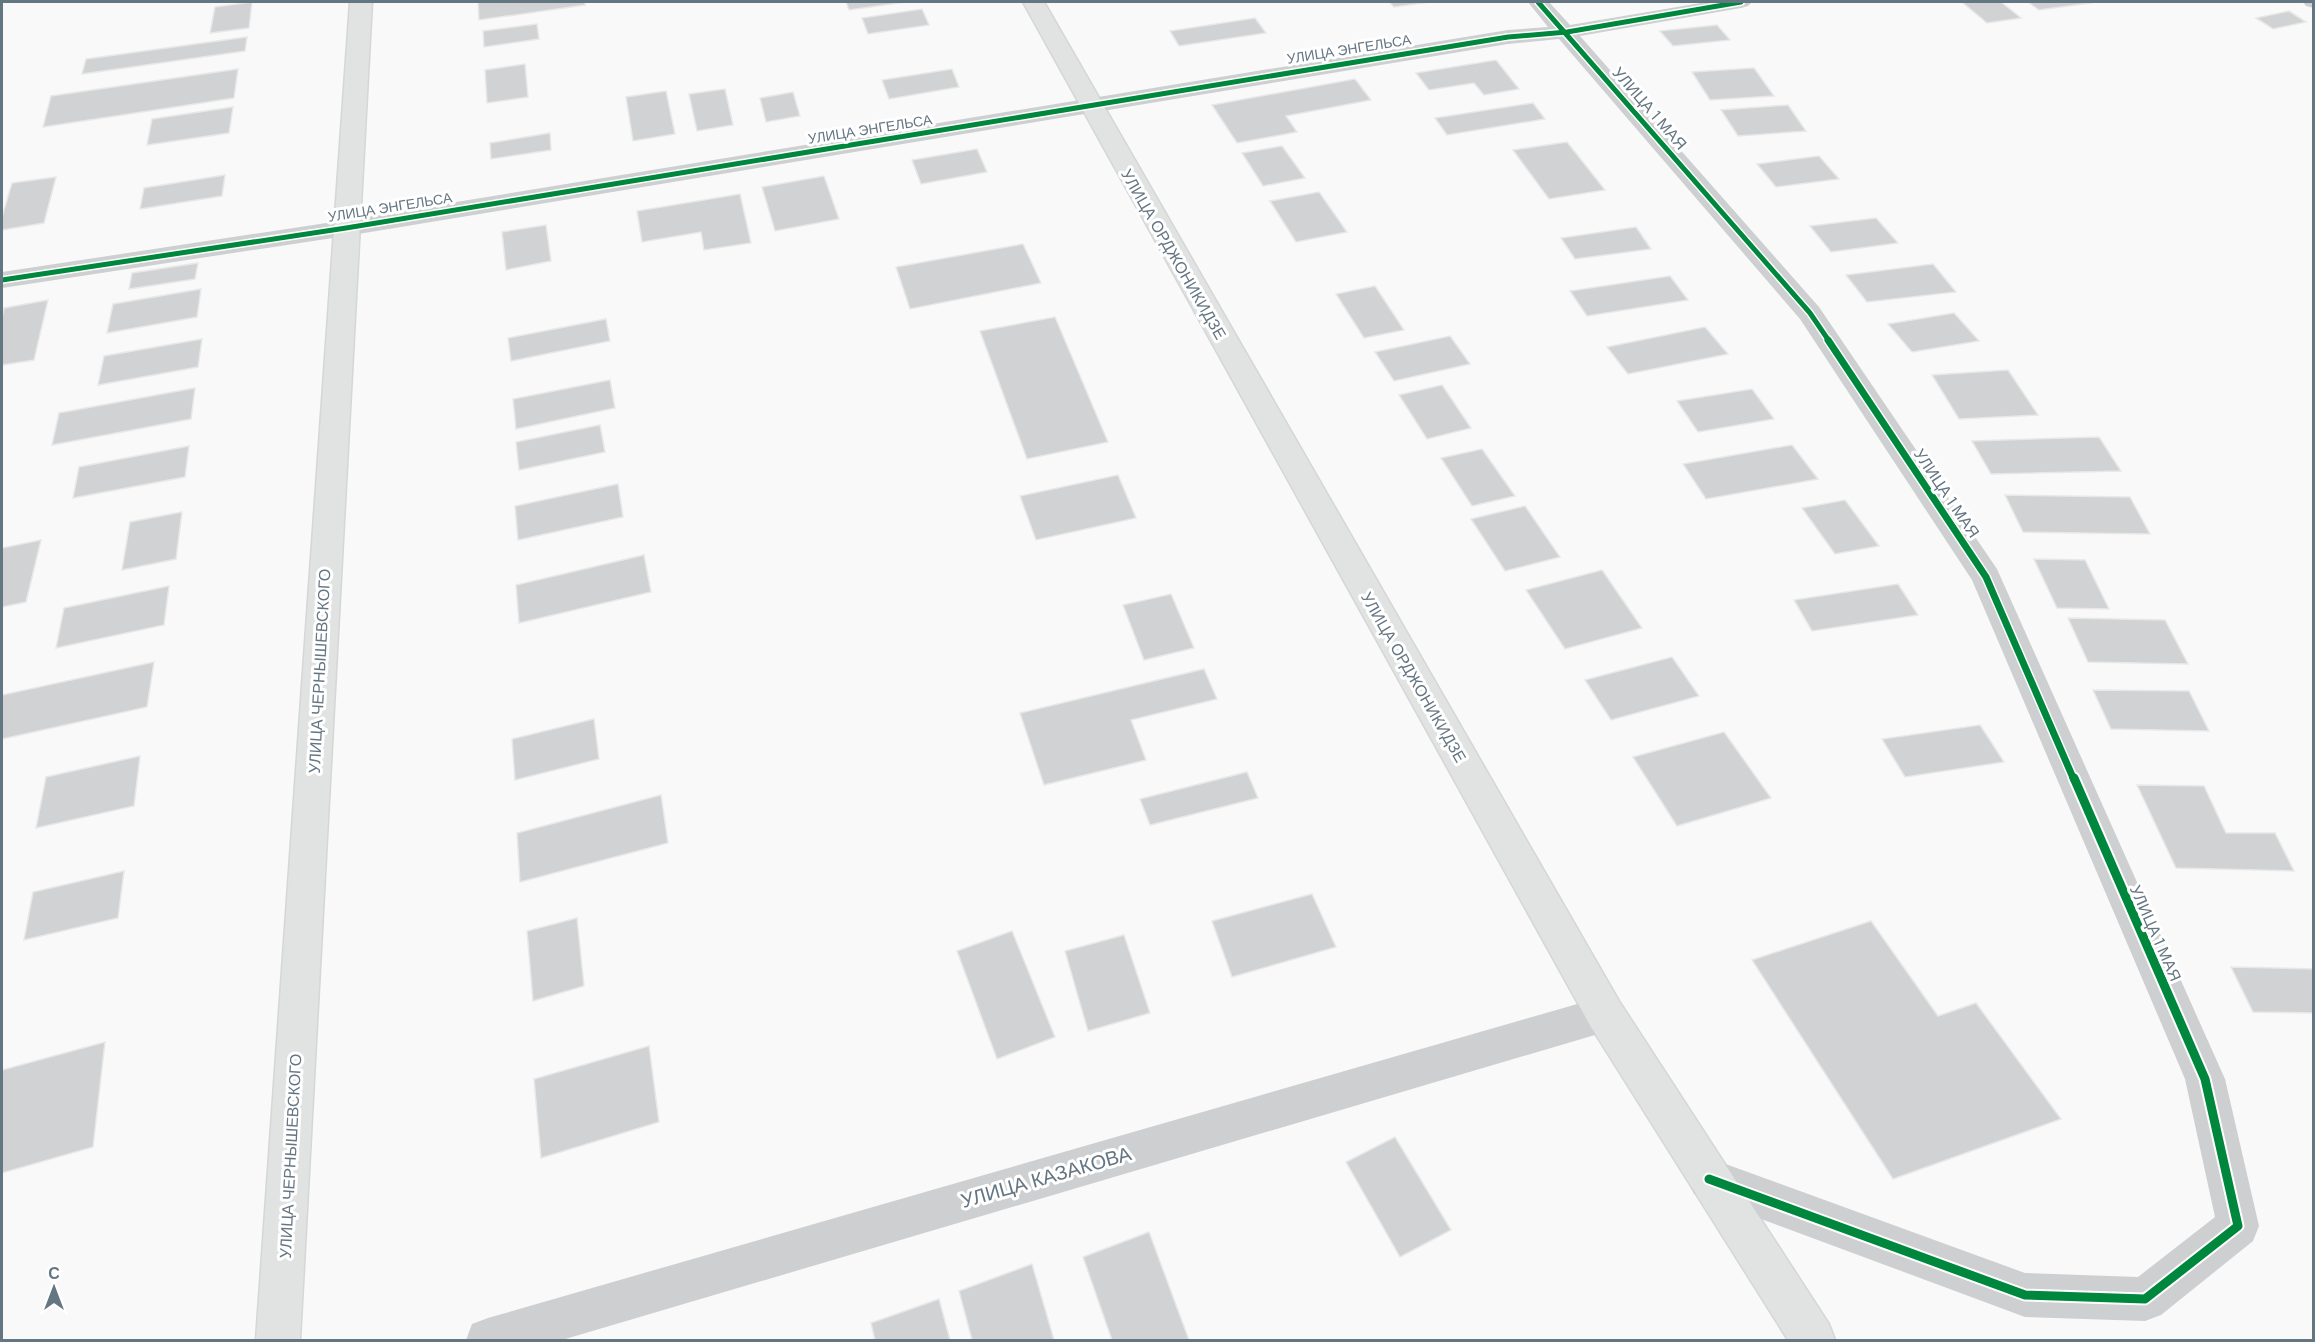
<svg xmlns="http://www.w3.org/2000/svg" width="2315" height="1342" viewBox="0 0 2315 1342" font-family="'DM Sans',sans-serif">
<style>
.building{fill:#d0d2d3;stroke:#e8e8e8;stroke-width:1.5}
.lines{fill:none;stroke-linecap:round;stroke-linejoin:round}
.secondary-casing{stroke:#d5d6d7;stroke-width:3}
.street{fill:#cecfd0;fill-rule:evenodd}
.secondary{fill:#e1e2e2;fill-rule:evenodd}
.cycleway-far2-casing{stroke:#fff;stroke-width:8}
.cycleway-far1-casing{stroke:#fff;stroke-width:10}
.cycleway-casing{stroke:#fff;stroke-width:13}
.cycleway-far2{stroke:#00873e;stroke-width:5}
.cycleway-far1{stroke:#00873e;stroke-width:7}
.cycleway{stroke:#00873e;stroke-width:9}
.labels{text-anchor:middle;stroke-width:6;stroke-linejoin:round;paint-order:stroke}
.far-street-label{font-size:14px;fill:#657683;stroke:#fff}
.street-label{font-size:16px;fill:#657683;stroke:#fff}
.near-street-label{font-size:20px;fill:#657683;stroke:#fff}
</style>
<rect width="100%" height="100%" fill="#f9f9f9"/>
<g class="building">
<path d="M252,2L249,28L210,33L215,7Z"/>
<path d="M478,2H585V5L479,20Z"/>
<path d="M846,2H906L849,10Z"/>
<path d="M1389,2H1430L1394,7Z"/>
<path d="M1962,2H2001L2021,18L1987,23Z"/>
<path d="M2028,2H2088L2090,3L2039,10Z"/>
<path d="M922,9L929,25L868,34L862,18Z"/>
<path d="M2289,11L2306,22L2273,29L2256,18Z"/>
<path d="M1255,18L1266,33L1179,46L1170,31Z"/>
<path d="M537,24L539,39L484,47L483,31Z"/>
<path d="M1717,25L1730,40L1673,46L1660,31Z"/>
<path d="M247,37L245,51L82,74L86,59Z"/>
<path d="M1496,60L1519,89L1484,95L1474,83L1429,90L1416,73Z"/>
<path d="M525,64L528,97L487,103L485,70Z"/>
<path d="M1754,68L1774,96L1710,100L1692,72Z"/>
<path d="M238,69L234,98L43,127L51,96Z"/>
<path d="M952,69L959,87L889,99L882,80Z"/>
<path d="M1355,79L1371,100L1286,116L1297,132L1237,143L1212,105Z"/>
<path d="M725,89L733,125L697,131L689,94Z"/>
<path d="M666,91L675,134L633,141L626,97Z"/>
<path d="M793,92L800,116L766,122L760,98Z"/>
<path d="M1533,103L1545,119L1447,135L1435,118Z"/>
<path d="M1788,105L1806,131L1738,136L1721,110Z"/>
<path d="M233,107L229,133L147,145L152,119Z"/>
<path d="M550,133L551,150L491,159L490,143Z"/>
<path d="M1567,142L1605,190L1549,199L1513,150Z"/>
<path d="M1282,146L1305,178L1263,186L1242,153Z"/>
<path d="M977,149L987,172L921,184L912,160Z"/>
<path d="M1819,156L1839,179L1776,187L1757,164Z"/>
<path d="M225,175L222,196L140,209L144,188Z"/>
<path d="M824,176L839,219L775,231L762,187Z"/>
<path d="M56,177L44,223L2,230V217L12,183Z"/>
<path d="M1319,192L1347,232L1296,242L1270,201Z"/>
<path d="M740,194L751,243L704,250L701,232L642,242L637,211Z"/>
<path d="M1876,218L1898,243L1831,252L1810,226Z"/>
<path d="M546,225L551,261L506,270L502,232Z"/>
<path d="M1636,227L1651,249L1575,259L1561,238Z"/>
<path d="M1023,244L1041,283L910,309L896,267Z"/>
<path d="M198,263L195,279L129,289L132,273Z"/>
<path d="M1933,264L1956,292L1867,302L1846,275Z"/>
<path d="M1670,276L1688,300L1587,316L1570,291Z"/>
<path d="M1375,286L1404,330L1364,338L1336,294Z"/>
<path d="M201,289L197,317L107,333L113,304Z"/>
<path d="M48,300L34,360L2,365V318L4,308Z"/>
<path d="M1954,313L1979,341L1912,352L1888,324Z"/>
<path d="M1055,317L1108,442L1027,459L980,331Z"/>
<path d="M606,319L610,341L511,361L508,338Z"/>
<path d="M1705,327L1728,354L1628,374L1607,347Z"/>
<path d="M1450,336L1470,364L1394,381L1375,352Z"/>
<path d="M202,339L198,367L98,385L104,356Z"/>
<path d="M2008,370L2038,415L1959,419L1932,375Z"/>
<path d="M610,380L615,408L516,429L513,399Z"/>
<path d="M1442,385L1471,428L1427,439L1399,395Z"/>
<path d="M195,388L191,419L52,445L59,413Z"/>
<path d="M1752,389L1774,419L1698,432L1677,401Z"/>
<path d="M600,425L605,452L519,470L516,442Z"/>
<path d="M2099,437L2121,471L1991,474L1972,441Z"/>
<path d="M1792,445L1818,479L1706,499L1683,464Z"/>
<path d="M189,446L185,477L73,498L79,467Z"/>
<path d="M1482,449L1515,496L1472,506L1441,458Z"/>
<path d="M1118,475L1136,518L1036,540L1020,496Z"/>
<path d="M618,484L623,517L518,540L515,506Z"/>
<path d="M2005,495L2130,497L2150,534L2023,532Z"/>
<path d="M1845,500L1879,546L1835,554L1802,508Z"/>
<path d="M1525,506L1560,557L1505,571L1471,519Z"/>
<path d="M182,512L176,559L122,570L130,522Z"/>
<path d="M41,540L26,602L2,607V548Z"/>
<path d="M644,555L651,592L519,623L516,585Z"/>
<path d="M2034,559L2085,560L2109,609L2057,608Z"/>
<path d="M1602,570L1642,628L1565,649L1526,590Z"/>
<path d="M1898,584L1918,615L1812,631L1794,600Z"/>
<path d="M169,586L164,625L56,648L64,608Z"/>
<path d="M1171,594L1194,648L1144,660L1123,605Z"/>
<path d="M2068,618L2165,620L2188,664L2088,662Z"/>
<path d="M1672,657L1699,696L1611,720L1585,680Z"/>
<path d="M154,662L147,707L2,739V695Z"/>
<path d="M1204,669L1217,699L1131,720L1146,760L1044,785L1020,713Z"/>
<path d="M2093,690L2189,691L2209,731L2111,729Z"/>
<path d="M594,719L599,759L515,780L512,739Z"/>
<path d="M1980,725L2004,762L1905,777L1882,739Z"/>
<path d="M1724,732L1771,798L1677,826L1633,757Z"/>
<path d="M140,756L134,806L36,828L46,777Z"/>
<path d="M1247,772L1258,798L1150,825L1140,799Z"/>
<path d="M2137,785L2204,786L2226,833H2275L2294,871L2176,868Z"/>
<path d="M661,795L668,843L520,882L517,833Z"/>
<path d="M124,871L118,918L24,940L33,892Z"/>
<path d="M1312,894L1336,947L1232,977L1212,921Z"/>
<path d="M577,918L584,986L533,1001L527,931Z"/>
<path d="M1871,921L1938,1016L1976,1003L2061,1119L1893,1179L1752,960Z"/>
<path d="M1012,931L1055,1037L997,1059L957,951Z"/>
<path d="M1124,935L1150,1013L1088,1031L1065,951Z"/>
<path d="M2231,967L2314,969V1013L2253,1012Z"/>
<path d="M105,1042L93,1147L2,1173V1070Z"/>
<path d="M649,1046L659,1122L541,1158L534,1079Z"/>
<path d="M1395,1137L1451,1230L1400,1257L1346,1162Z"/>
<path d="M1149,1232L1189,1340H1112L1083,1257Z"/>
<path d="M1032,1264L1054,1340H972L959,1291Z"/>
<path d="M939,1299L950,1340H875L871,1323Z"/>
</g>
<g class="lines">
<defs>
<g id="secondary">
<path d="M350,2H372L300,1340H256Z"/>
<path d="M1023,2H1044L1619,1001L1829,1324L1835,1340H1788L1591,1027Z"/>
</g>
</defs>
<use href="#secondary" class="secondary-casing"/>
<g class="street">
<path d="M1528,2H1549L1570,25L1707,2H1752L1748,6L1741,8L1580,36L1819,307L1997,569L2225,1079L2259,1226L2253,1241L2161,1315L2145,1321L2025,1317L1694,1194L1688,1179L1694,1164L1709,1158L2025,1273L2138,1277L2215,1217L2185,1079L1972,580L1800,319L1559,39L1508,44L346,236L2,288V272L346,220L1508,30L1548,27Z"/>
<path d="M2303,2H2314V8L2306,6Z"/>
<path d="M1605,996L1619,1001L1625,1014L1619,1027L1605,1032L562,1340H466L472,1324L488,1318Z"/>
</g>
<use href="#secondary" class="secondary"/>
<defs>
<g id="cycleway-far2">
<path d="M1538,2L1810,313L1829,341"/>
<path d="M2,280L346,228L1508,37L1567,32L1741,2"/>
</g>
<path id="cycleway-far1" d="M1828,340L1986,577L2074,780"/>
<path id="cycleway" d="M1709,1179L2025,1295L2145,1299L2238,1226L2205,1079L2074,778"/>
</defs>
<use href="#cycleway-far2" class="cycleway-far2-casing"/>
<use href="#cycleway-far1" class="cycleway-far1-casing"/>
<use href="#cycleway" class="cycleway-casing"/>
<use href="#cycleway-far2" class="cycleway-far2"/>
<use href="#cycleway-far1" class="cycleway-far1"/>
<use href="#cycleway" class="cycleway"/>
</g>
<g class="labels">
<g class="far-street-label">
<text transform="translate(1349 49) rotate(-9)" y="5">УЛИЦА ЭНГЕЛЬСА</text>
<text transform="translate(870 129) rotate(-9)" y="5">УЛИЦА ЭНГЕЛЬСА</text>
<text transform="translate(390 207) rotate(-9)" y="5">УЛИЦА ЭНГЕЛЬСА</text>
</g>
<g class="street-label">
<text transform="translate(1650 108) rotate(49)" y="6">УЛИЦА 1 МАЯ</text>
<text transform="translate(1174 254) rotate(60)" y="6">УЛИЦА ОРДЖОНИКИДЗЕ</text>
<text transform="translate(1947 493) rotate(56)" y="6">УЛИЦА 1 МАЯ</text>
<text transform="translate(319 671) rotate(-87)" y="6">УЛИЦА ЧЕРНЫШЕВСКОГО</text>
<text transform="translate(1414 677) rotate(60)" y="6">УЛИЦА ОРДЖОНИКИДЗЕ</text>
<text transform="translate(2156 933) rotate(66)" y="6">УЛИЦА 1 МАЯ</text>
<text transform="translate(290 1156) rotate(-87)" y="6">УЛИЦА ЧЕРНЫШЕВСКОГО</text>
</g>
<g class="near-street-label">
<text transform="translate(1046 1177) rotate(-16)" y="7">УЛИЦА КАЗАКОВА</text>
</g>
</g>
<rect width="2315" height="1342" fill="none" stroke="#657683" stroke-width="6"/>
<g transform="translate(54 1288)" stroke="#ffffff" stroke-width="4.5" paint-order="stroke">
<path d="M0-4.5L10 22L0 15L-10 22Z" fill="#657683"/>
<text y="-9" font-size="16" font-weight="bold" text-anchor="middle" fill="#657683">С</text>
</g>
</svg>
